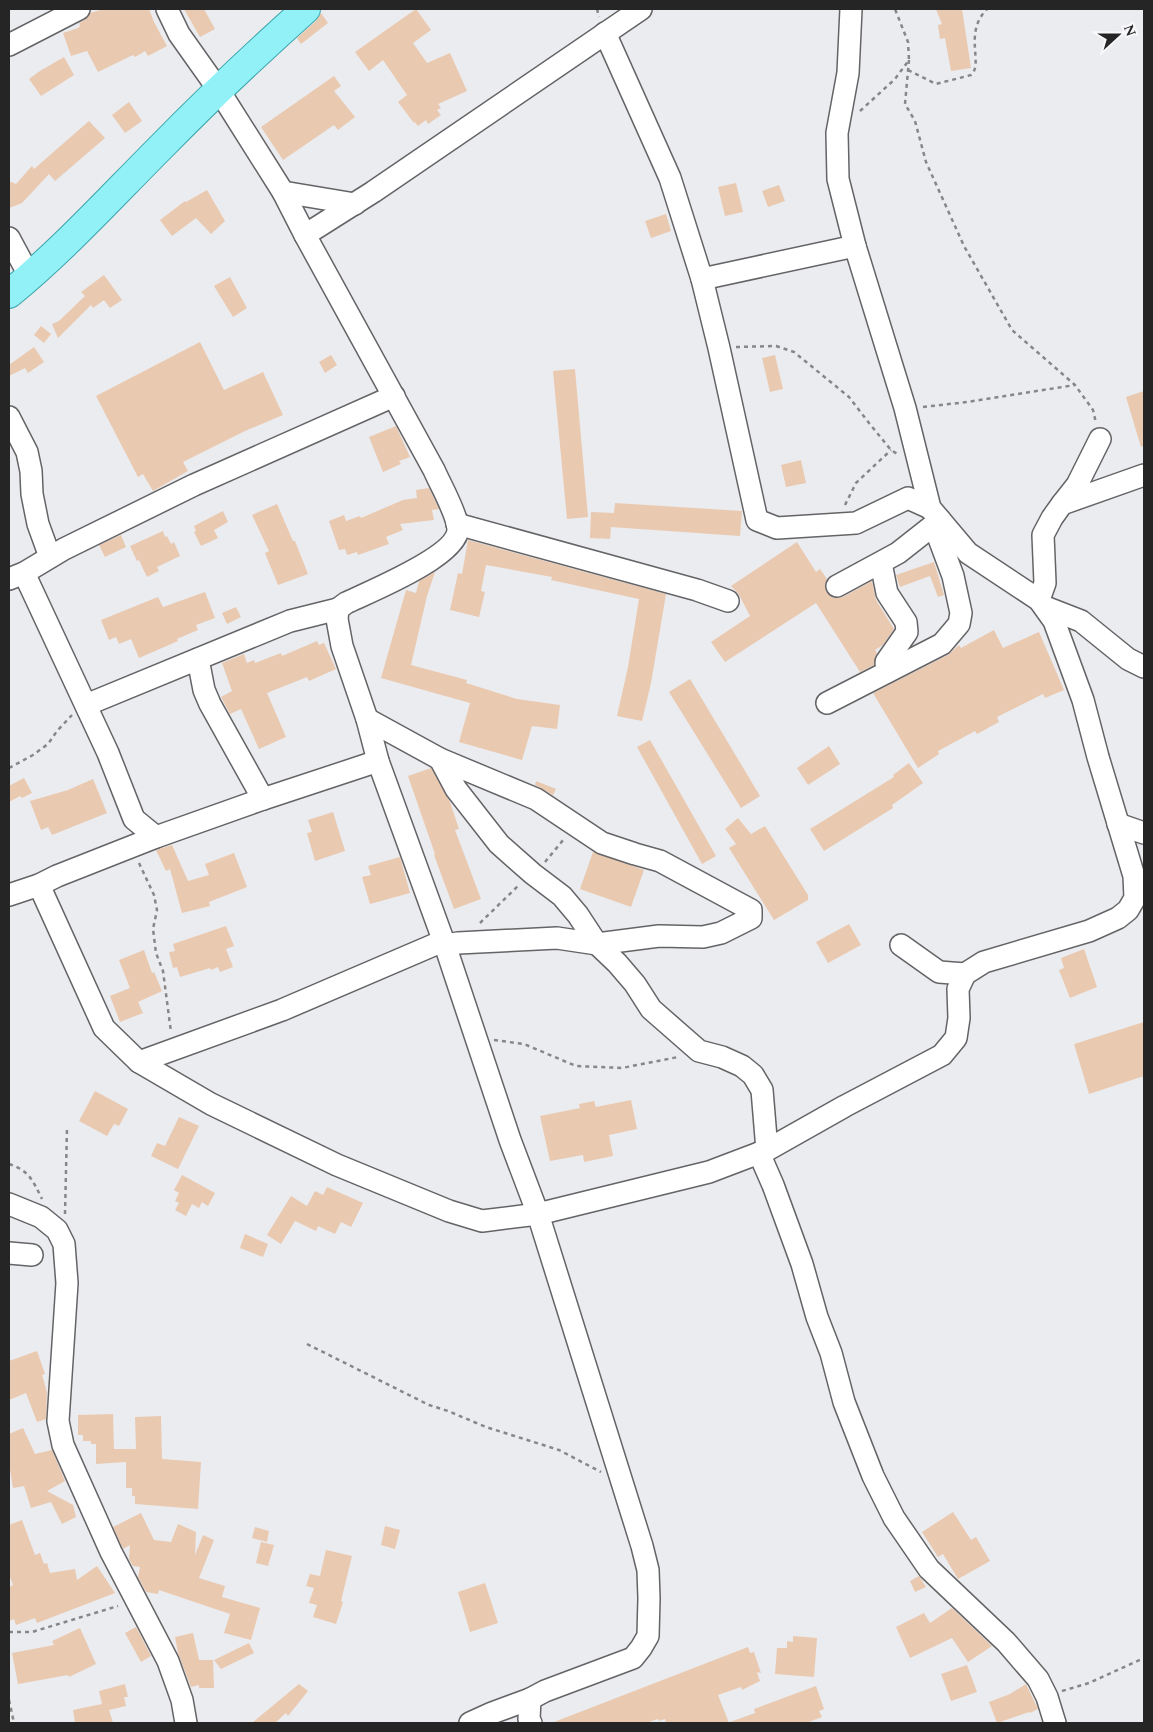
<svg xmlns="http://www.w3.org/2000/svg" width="1153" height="1732" viewBox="0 0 1153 1732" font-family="Spectral,serif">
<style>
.building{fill:#eac9b1}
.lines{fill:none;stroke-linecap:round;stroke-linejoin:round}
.minor-casing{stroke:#646467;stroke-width:24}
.major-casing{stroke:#3ca3aa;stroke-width:30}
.path{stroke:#878789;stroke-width:2.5;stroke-dasharray:4 4;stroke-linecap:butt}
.minor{stroke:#fff;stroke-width:21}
.major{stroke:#91f1f7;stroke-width:28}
</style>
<rect width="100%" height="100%" fill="#ebecef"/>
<g class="building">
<path d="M104,9H149L154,22L167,46L148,56L145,51L135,57L133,55L98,72L87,51L71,56L63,33L78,28L80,26L79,23L85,20L90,13Z"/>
<path d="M184,9H204L215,29L200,37Z"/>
<path d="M416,9L431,30L413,43L427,63L450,53L467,91L438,104L441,108L437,110L441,115L428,124L426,120L418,126L415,122L414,123L398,102L407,95L383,60L369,71L355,52Z"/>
<path d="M936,9H962L971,68L951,71L945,38L940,39L938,25L942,24Z"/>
<path d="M321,13L328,23L301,44L297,38L316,21Z"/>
<path d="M64,57L74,75L41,96L29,79L40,71Z"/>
<path d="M334,76L341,86L334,91L355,117L338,130L334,125L283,160L261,127Z"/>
<path d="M129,102L142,121L125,133L112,115Z"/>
<path d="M89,121L105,138L55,181L49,174L22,203L9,208V181L16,184L32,166L34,169Z"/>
<path d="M736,183L743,212L725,216L718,187Z"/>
<path d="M779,185L785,201L768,207L762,191Z"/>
<path d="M207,190L225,221L211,234L196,218L172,236L160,220L185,201L186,202Z"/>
<path d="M666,214L671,231L651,238L645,221Z"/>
<path d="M104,275L122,300L110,308L104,300L93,308L91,305L58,338L52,324L59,321L85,296L81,292Z"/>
<path d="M230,277L247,308L233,317L214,286Z"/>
<path d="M41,326L51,334L44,343L34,335Z"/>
<path d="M200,342L224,390L263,372L283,415L245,431L183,462L188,471L153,491L143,474L138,477L96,396Z"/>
<path d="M34,347L44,362L28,373L25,368L9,376V365Z"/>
<path d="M331,355L337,365L325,373L319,362Z"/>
<path d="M775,355L783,389L770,392L762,358Z"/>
<path d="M575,369L588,517L567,519L553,371Z"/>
<path d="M1144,391V446L1141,447L1126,397Z"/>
<path d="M396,426L410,457L399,461L401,464L383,472L369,437Z"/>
<path d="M801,460L806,483L786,487L781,465Z"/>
<path d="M429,488L439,509L432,510L434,520L400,524L403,530L386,537L389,544L358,555L357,552L347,555L345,549L339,550L329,521L344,515L346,521L360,516L361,518L403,500L417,498L416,490Z"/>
<path d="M615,503L742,511L740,536L611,527L610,539L590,538L591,512L614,513Z"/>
<path d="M277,504L293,541H295L308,574L278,585L265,553L269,551L252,515Z"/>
<path d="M223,511L228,522L214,530L218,538L201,546L194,532L196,531L194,526Z"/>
<path d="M163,531L165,537L167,536L171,544L174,542L180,556L157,567L159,571L147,577L139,560L137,561L130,546Z"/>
<path d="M121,535L126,547L105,557L99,545Z"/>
<path d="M468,540L666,594L651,683L642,721L617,716L628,667L639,599L551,580L552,577L486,565L481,591L485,592L479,617L450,610L458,573L462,574Z"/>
<path d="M797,542L816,572L820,569L827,579L825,585L826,591L831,597L837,598L843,597L872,581L876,600L894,629L883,645L875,650L877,653L874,665L860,672L816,603L725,662L711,642L750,616L738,593L731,586Z"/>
<path d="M934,562L944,595L938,597L930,576L900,587L896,575Z"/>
<path d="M435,572L427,596L411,665L467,680L466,683L517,699L560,705L557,729L532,726L522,760L459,742L470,703L381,678L406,590L416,593L419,581Z"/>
<path d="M205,592L215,618L196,625L198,630L177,639L178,641L139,658L131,639L119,644L116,637L109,640L101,620L158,597L163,607Z"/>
<path d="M236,607L241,617L227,624L222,613Z"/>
<path d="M994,630L1003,648L1039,632L1064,690L1045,698L1043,694L997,717L999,722L977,734L975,731L938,751L939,754L918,768L873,693L948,655L959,645L961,648Z"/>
<path d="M317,641L319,645L324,643L336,669L309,681L307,677L267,693L286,737L259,749L241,709L230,714L221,697L232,691L222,663L244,654L247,663L254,660L255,663L281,653L282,656Z"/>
<path d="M690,679L760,796L741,808L669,692Z"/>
<path d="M650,740L716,856L702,864L637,747Z"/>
<path d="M829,746L840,764L808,785L797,768Z"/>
<path d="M909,763L923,783L892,805L893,808L824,851L810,829L894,777L893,775Z"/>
<path d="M431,768L450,802L459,829L455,830L481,899L454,909L434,855L435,854L408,776Z"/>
<path d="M24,778L32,793L22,798L20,796L9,802V786Z"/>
<path d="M93,779L107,813L52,835L48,827L41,830L30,801L68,790Z"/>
<path d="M536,781L556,789L553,795L535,785Z"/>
<path d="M333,812L345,851L315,861L307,833L312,832L308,820Z"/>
<path d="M738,818L751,834L765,826L808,895V900L774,920L729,848L736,844L725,829Z"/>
<path d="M172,845L188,881L209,875L205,864L234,853L247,887L209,902L210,906L182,913L170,869L166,871L156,850Z"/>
<path d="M593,852L644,870L631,907L580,889Z"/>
<path d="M400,857L410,893L370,904L362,877L371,875L368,866Z"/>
<path d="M849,924L861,945L828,963L816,942Z"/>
<path d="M226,926L234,946L226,949L233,967L220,972L218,967L211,970L210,968L180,977L177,967L173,968L169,952L175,951L173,944Z"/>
<path d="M1084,949L1097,987L1070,998L1059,970L1064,968L1061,958Z"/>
<path d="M144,950L152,973L154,972L162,991L138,1002L143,1013L120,1022L110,996L130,988L119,960Z"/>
<path d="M1144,1022V1076L1089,1094L1074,1044Z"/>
<path d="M95,1091L128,1109L119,1126L114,1124L107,1136L79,1121Z"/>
<path d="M631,1100L637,1129L609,1135L613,1156L584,1162L583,1155L550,1161L540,1116L580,1108L579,1104L594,1101L596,1107Z"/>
<path d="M179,1117L199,1126L178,1169L151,1156L157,1143L165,1146Z"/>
<path d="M182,1175L215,1193L208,1206L202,1202L199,1208L192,1204L186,1216L175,1210L179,1203L175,1201L179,1193L174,1190Z"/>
<path d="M327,1187L363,1203L351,1227L341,1222L335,1234L318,1226L316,1231L295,1221L281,1244L267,1235L291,1196L307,1206L315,1191L323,1195Z"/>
<path d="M245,1234L268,1244L263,1257L240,1248Z"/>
<path d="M37,1351L45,1374L42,1375L47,1392L46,1419L37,1422L26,1393L9,1400V1361Z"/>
<path d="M113,1414L114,1449H136L135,1417L161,1416L162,1459L201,1462L198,1509L135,1504V1496H132V1488H126V1462L96,1464V1444H91V1441H83V1435H78V1415Z"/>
<path d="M23,1428L35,1454L52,1450L65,1481L47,1491L73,1505L76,1517L62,1524L51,1502L31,1508L24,1486L13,1488L9,1463V1434Z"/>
<path d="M953,1512L971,1540L976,1537L990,1561L958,1579L943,1554L938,1557L922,1532Z"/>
<path d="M141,1513L154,1540L171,1542L178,1524L196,1532L195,1555L203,1535L214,1540L199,1578L225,1586L222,1597L260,1608L251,1640L224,1633L230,1614L159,1590L158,1594L146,1592L138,1577L140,1567L133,1566L129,1559L130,1545L123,1549L113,1527Z"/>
<path d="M22,1520L35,1555L40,1553L44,1564L47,1563L50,1573L75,1569L77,1580L97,1566L115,1593L37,1623L35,1618L16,1625L14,1619L9,1621V1587L13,1585L9,1574V1525Z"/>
<path d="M385,1526L400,1530L395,1549L381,1545Z"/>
<path d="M255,1527L269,1531L267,1542L252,1538Z"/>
<path d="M261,1542L274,1545L268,1566L256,1563Z"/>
<path d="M326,1550L352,1556L341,1601L343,1602L336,1624L313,1617L317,1605L309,1603L314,1588L306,1586L310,1574L320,1576Z"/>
<path d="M919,1576L926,1587L915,1592L910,1581Z"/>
<path d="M485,1583L498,1623L470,1632L458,1592Z"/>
<path d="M952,1608L992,1646L968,1662L952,1638L910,1658L896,1627L924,1613L930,1623Z"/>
<path d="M136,1627L151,1656L141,1662L125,1633Z"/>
<path d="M80,1628L96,1664L69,1677L68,1675L18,1684L12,1653L54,1645L52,1641Z"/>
<path d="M193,1633L199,1660H213L214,1688H199V1685L191,1687L178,1653L175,1637Z"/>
<path d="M793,1636L817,1638L814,1677L775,1674L777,1648H787V1641L793,1642Z"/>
<path d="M249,1643L254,1653L221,1669L214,1660Z"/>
<path d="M748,1647L750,1653L754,1652L761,1673L757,1672L760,1681L742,1690L741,1687L718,1695L729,1723H666L665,1719L659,1721L658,1719L646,1723H554V1722Z"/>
<path d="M967,1665L977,1692L951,1701L941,1674Z"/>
<path d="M125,1684L128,1697H124L126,1706L109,1710L113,1723H75L73,1710L102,1704L99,1691Z"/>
<path d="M299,1684L308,1691L288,1716L286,1713L275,1723H252Z"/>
<path d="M1026,1684L1038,1709L1030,1713L1029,1712L997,1723L989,1702L1010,1694Z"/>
<path d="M816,1686L824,1709L819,1711L822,1717L806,1723H730V1722L755,1713L754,1709Z"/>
</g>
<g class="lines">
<defs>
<g id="minor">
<path d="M167,9L179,34L218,89L283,192L305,235L434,470C441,486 455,510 458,527C461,555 369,592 346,603L338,609L337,619L342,646L367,719L378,761L445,945L510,1140L538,1214L642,1546L648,1570L649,1598L648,1636L641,1648L633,1658L545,1691L530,1699L529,1719L531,1723"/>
<path d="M605,33L670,178L702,279L719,348L757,520L777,528L856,523L908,498L930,508"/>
<path d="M9,45L79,9"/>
<path d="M283,192L355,204"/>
<path d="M305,235L373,192L641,9"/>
<path d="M9,238L30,277"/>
<path d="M702,279L855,246"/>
<path d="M9,417L27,452L31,471L32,494L38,524L50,557"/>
<path d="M1062,504L1077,485L1100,439"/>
<path d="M457,524L697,590L728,601"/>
<path d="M881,563L887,593L906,622L907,632L886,662L887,672"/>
<path d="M24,573L108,753L134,819L156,837"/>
<path d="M9,579L24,573L64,549L194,485L394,396"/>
<path d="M837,586L898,553L940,520"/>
<path d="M1039,600L1045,583L1043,535L1052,518L1062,504L1144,475"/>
<path d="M1045,607L1081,621L1128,659L1144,667"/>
<path d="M198,659L204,690L210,704L263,799"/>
<path d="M827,703L942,644L959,624L961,613L953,576L934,525"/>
<path d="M86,705L290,621L338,609"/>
<path d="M367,719L440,759L536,799L602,843L635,854L660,861L751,910V918L721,933L703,937L659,936L597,944L557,938L458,943L445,945"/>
<path d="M440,759L456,789L499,844L533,874L562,896L578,915L597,944L617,963L635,984L651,1009L699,1051L722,1057L742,1066L753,1075L762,1090L767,1150"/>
<path d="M1118,824L1144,833"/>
<path d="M39,885L104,1028L139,1062L211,1104L337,1165L449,1211L482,1221L538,1214L709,1172L767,1150L845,1106L942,1055L956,1038L959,1018L958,989L965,974L984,962L1089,931L1118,918L1128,910L1135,898L1134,876L1098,757L1083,700L1054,621L1039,600L968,553L930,508L905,408L855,246L838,179L837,133L848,73L851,9"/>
<path d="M9,895L39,885L57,876L156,837L263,799L378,761"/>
<path d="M901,945L939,972L965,974"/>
<path d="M139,1062L282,1010L443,941"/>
<path d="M759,1153L773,1185L802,1264L817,1317L831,1353L844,1402L873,1476L894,1518L929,1569L1006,1642L1038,1679L1047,1697L1055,1723"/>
<path d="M9,1204L41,1217L57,1230L64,1244L67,1283L58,1421L63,1445L111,1552L168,1661L182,1700L186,1723"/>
<path d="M9,1253L32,1255"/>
<path d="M470,1723L492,1713L530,1699"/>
</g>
<path id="major" d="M9,294C64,249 112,196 162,146C209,98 257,53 306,9"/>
</defs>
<use href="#minor" class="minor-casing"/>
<use href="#major" class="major-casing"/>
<g class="path">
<path d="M597,9L599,17"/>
<path d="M909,60L905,104L915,121L926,162L964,246L1012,330L1075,385L1093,410L1096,423"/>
<path d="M908,70L936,84L971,75C984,64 963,33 987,9"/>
<path d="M860,111L895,79L909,60L908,42L895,9"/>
<path d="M736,347L776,346L794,352L849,397L869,423L891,450L899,455"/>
<path d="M923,407L967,402L1075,385"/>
<path d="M845,505L856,483L891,450"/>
<path d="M9,768L33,755L48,744L57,731L72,715"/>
<path d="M545,862L564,839"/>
<path d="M139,863L154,895L157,910L153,929L156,953L163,971L171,1032"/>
<path d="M480,923L519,885"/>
<path d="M494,1040L524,1044L576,1066L622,1068L678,1057"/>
<path d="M9,1164C29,1170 33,1181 42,1199"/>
<path d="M65,1214L67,1128"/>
<path d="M307,1344L429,1405L448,1411L486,1427L559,1450L601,1472"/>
<path d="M9,1632H32L118,1606"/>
<path d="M1062,1691L1089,1683L1144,1658"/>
<path d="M9,1700L14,1723"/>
</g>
<use href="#minor" class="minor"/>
<use href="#major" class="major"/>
</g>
<rect width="1153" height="1732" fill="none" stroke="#252526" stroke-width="20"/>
<g transform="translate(1118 35) rotate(69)" stroke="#f9f9fc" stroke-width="4" paint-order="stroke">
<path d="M0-4L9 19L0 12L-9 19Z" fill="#252526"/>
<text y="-8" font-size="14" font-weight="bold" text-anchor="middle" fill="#252526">N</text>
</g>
</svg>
